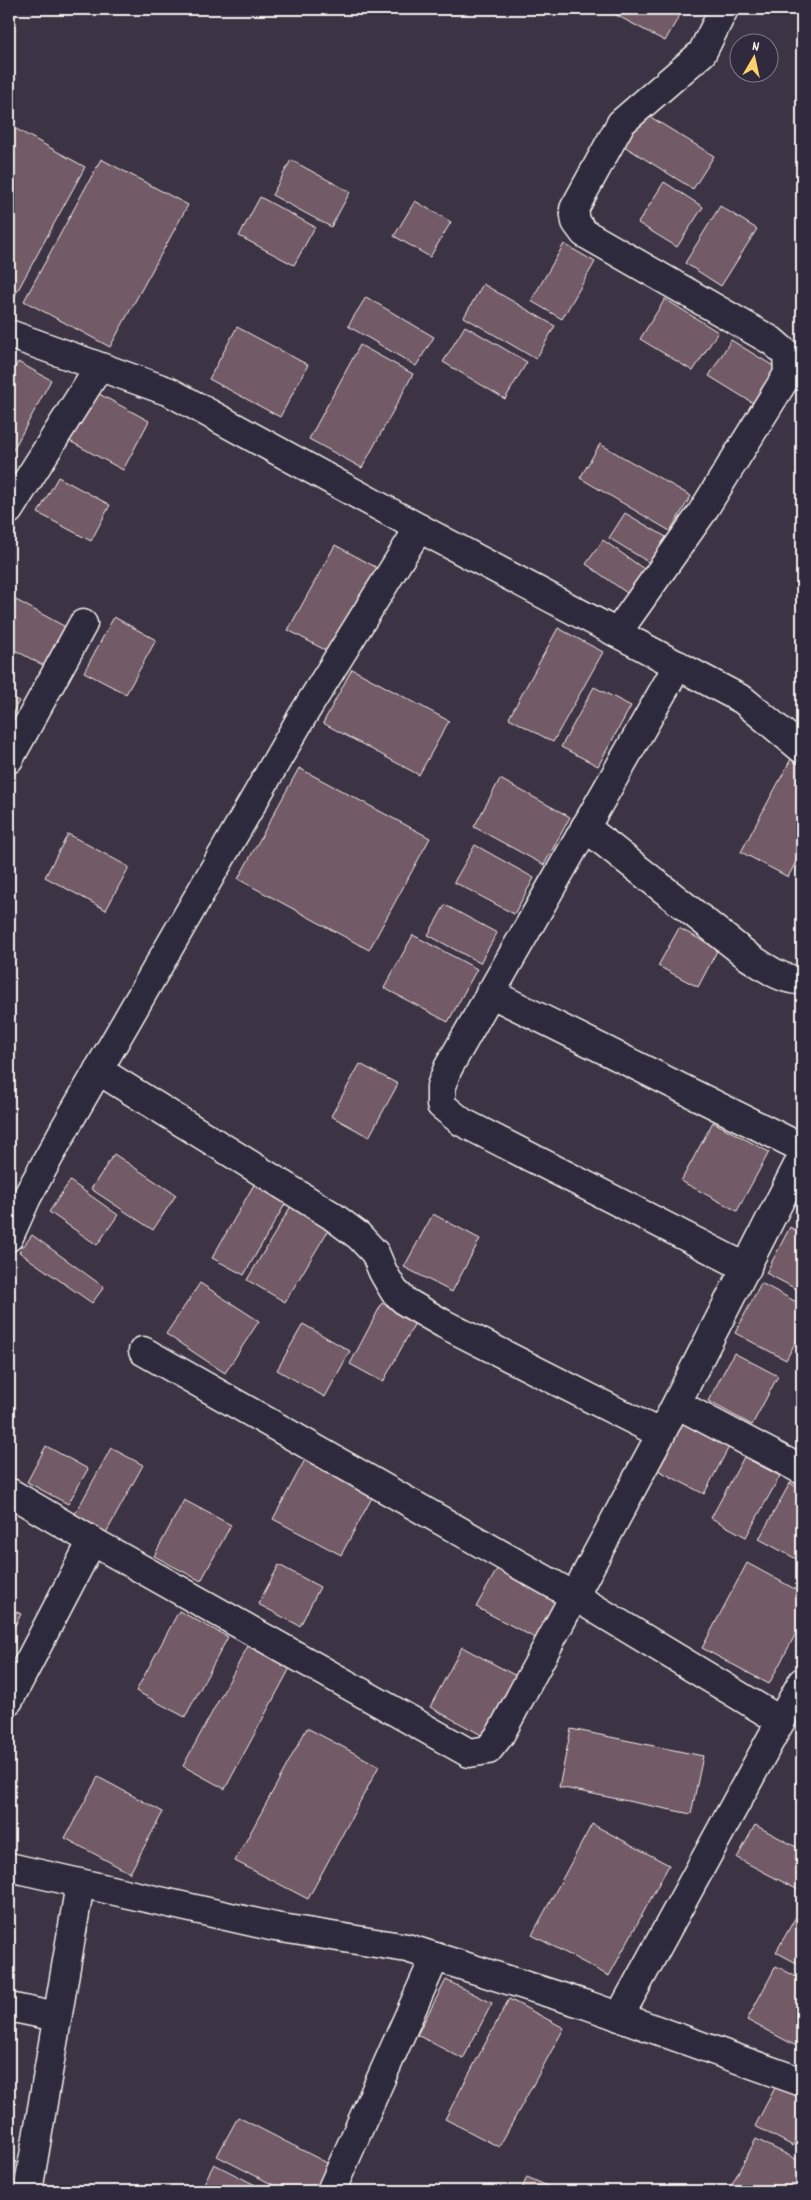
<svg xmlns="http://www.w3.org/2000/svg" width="811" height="2200" viewBox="0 0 811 2200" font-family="Dekko,sans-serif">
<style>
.building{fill:#725a66;stroke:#f4f1e8}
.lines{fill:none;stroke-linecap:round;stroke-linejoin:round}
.street-casing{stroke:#f4f1e8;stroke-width:31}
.secondary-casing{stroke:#f4f1e8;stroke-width:31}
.street{stroke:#2f2a3d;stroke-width:28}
.secondary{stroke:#2f2a3d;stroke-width:28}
</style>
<rect width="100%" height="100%" fill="#3c3445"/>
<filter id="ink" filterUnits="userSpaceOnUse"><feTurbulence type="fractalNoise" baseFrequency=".02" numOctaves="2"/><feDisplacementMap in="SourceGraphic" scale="10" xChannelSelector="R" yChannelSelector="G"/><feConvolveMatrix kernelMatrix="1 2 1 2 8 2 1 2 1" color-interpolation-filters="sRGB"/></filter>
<g filter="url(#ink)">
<g class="building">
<path d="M605,9H683L665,41Z"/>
<path d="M644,113L714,156L693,189L624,146Z"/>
<path d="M9,125L85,167L13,299L9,297Z"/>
<path d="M101,159L188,205L110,347L24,301Z"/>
<path d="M291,160L350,192L331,227L272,195Z"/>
<path d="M664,182L703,207L677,247L638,223Z"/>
<path d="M260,197L315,227L294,265L239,236Z"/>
<path d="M415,201L451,222L430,257L394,236Z"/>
<path d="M720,206L757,229L721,286L685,263Z"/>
<path d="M564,244L595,262L562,319L531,301Z"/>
<path d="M483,284L555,326L536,359L464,317Z"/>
<path d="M366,297L434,337L416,366L348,326Z"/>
<path d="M665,299L718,332L693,371L640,339Z"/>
<path d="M465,326L527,362L505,399L443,362Z"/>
<path d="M237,327L308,365L280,417L209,379Z"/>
<path d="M731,340L783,372L761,408L709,376Z"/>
<path d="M360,345L413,374L362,468L309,439Z"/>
<path d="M18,362L51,380L12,452L9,450V379Z"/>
<path d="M90,389L149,421L123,470L64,438Z"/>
<path d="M600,444L691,496L670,531L580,478Z"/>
<path d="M58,477L110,505L91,541L38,513Z"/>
<path d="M625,513L666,537L650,563L609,538Z"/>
<path d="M603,540L651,574L634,598L586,564Z"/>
<path d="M335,545L383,571L336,656L288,630Z"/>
<path d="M16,600L73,631L52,670L9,647V614Z"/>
<path d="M114,617L156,640L126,694L84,672Z"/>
<path d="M558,628L603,652L553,742L509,718Z"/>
<path d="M352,669L449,721L419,775L323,723Z"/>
<path d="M594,687L631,706L598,766L561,747Z"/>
<path d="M9,695L19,701L9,719Z"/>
<path d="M791,759L802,765V850L788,877L741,852Z"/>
<path d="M299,768L430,838L369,950L238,879Z"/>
<path d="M500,779L570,817L544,865L474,827Z"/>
<path d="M68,834L129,867L106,910L45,877Z"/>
<path d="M475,845L534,878L514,914L454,882Z"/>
<path d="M445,905L497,933L480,963L428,935Z"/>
<path d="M679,928L718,949L698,987L658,966Z"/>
<path d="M413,935L477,969L448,1022L384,988Z"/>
<path d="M360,1064L398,1084L369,1137L331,1116Z"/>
<path d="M713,1122L769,1152L737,1211L681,1181Z"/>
<path d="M114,1154L176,1195L153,1230L91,1189Z"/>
<path d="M70,1181L118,1215L97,1245L49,1212Z"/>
<path d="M256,1181L288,1199L244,1275L212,1258Z"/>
<path d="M291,1206L329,1229L285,1302L247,1280Z"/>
<path d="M433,1214L480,1239L452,1292L404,1267Z"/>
<path d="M790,1227L802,1234V1292L766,1273Z"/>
<path d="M32,1235L104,1287L92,1303L19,1252Z"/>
<path d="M200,1283L259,1321L225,1373L166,1334Z"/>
<path d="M761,1283L802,1305V1330L786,1360L735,1333Z"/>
<path d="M382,1303L416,1321L383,1382L350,1364Z"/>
<path d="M303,1324L350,1351L325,1397L277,1370Z"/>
<path d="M734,1353L778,1376L752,1425L708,1401Z"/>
<path d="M678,1419L729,1447L704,1494L652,1467Z"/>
<path d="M46,1446L88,1469L68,1504L27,1482Z"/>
<path d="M111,1448L143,1465L106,1533L74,1516Z"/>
<path d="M307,1456L375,1492L341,1555L273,1519Z"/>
<path d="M744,1457L780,1476L746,1537L711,1518Z"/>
<path d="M790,1483L802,1490V1562L759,1539Z"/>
<path d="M184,1500L231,1525L201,1581L154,1556Z"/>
<path d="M747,1563L802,1593V1622L769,1684L702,1648Z"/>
<path d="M500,1564L561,1596L537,1639L476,1607Z"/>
<path d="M279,1565L320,1587L300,1626L258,1604Z"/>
<path d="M9,1608L21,1614L9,1637Z"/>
<path d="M179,1611L228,1637L185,1717L136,1691Z"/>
<path d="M248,1646L290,1668L225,1789L183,1766Z"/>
<path d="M462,1647L520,1678L487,1738L430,1707Z"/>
<path d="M307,1728L379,1766L308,1899L235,1861Z"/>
<path d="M571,1729L703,1756L691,1814L559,1787Z"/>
<path d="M98,1777L163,1812L130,1873L65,1838Z"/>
<path d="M592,1824L669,1865L609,1976L532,1935Z"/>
<path d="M755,1825L802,1850V1892L737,1858Z"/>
<path d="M802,1906V1966L776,1952Z"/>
<path d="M776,1966L802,1980V2049L747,2020Z"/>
<path d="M446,1980L492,2003L463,2059L417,2035Z"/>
<path d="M509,1999L564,2028L499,2147L445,2119Z"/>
<path d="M777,2084L802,2097V2129L793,2146L755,2126Z"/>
<path d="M238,2117L329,2164L314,2191H285L217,2156Z"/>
<path d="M756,2139L802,2162V2191H746L732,2184Z"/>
<path d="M214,2164L267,2191H200Z"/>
<path d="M527,2177L559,2191H521Z"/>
</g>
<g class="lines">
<defs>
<g id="street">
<path d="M9,510L99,367"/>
<path d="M617,633L701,514L788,374L787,354L772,341L584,233L576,222L574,209L621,123L702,53L724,9"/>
<path d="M678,665L448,1068L441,1086V1105L462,1122L747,1268"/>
<path d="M9,759L83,624"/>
<path d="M585,827L749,957C765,967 782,981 802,980"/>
<path d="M490,993L802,1148"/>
<path d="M98,1070L331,1215L359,1236L375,1253L383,1272L394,1291L406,1302L444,1324L661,1434"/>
<path d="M9,1237L27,1197L66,1126L303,715L419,528"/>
<path d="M143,1351L574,1596L781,1721"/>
<path d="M677,1404L802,1470"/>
<path d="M9,1492L92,1541L469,1753L488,1750L500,1735L661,1434L802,1157"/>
<path d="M9,1700L92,1541"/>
<path d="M9,2007L57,2017"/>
<path d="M619,2017L802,1682"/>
<path d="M28,2191L80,1884"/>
<path d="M331,2191L435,1957"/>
</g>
<g id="secondary">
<path d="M9,334L170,392L419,528L743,700L802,749"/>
<path d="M9,1867L275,1927L407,1948L587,2005L802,2082"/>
</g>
</defs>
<use href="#street" class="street-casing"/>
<use href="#secondary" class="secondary-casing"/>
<use href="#street" class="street"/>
<use href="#secondary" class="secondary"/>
</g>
</g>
<rect width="811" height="2200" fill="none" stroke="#2f2a3d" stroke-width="30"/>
<rect x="15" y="15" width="781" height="2170" fill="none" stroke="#f4f1e8" stroke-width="2" filter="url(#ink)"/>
<g transform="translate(754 58) rotate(9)"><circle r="24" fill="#2f2a3d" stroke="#7e7a81"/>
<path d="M0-4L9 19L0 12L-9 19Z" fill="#ffd166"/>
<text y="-8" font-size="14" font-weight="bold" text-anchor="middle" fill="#f4f1e8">N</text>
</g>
</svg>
